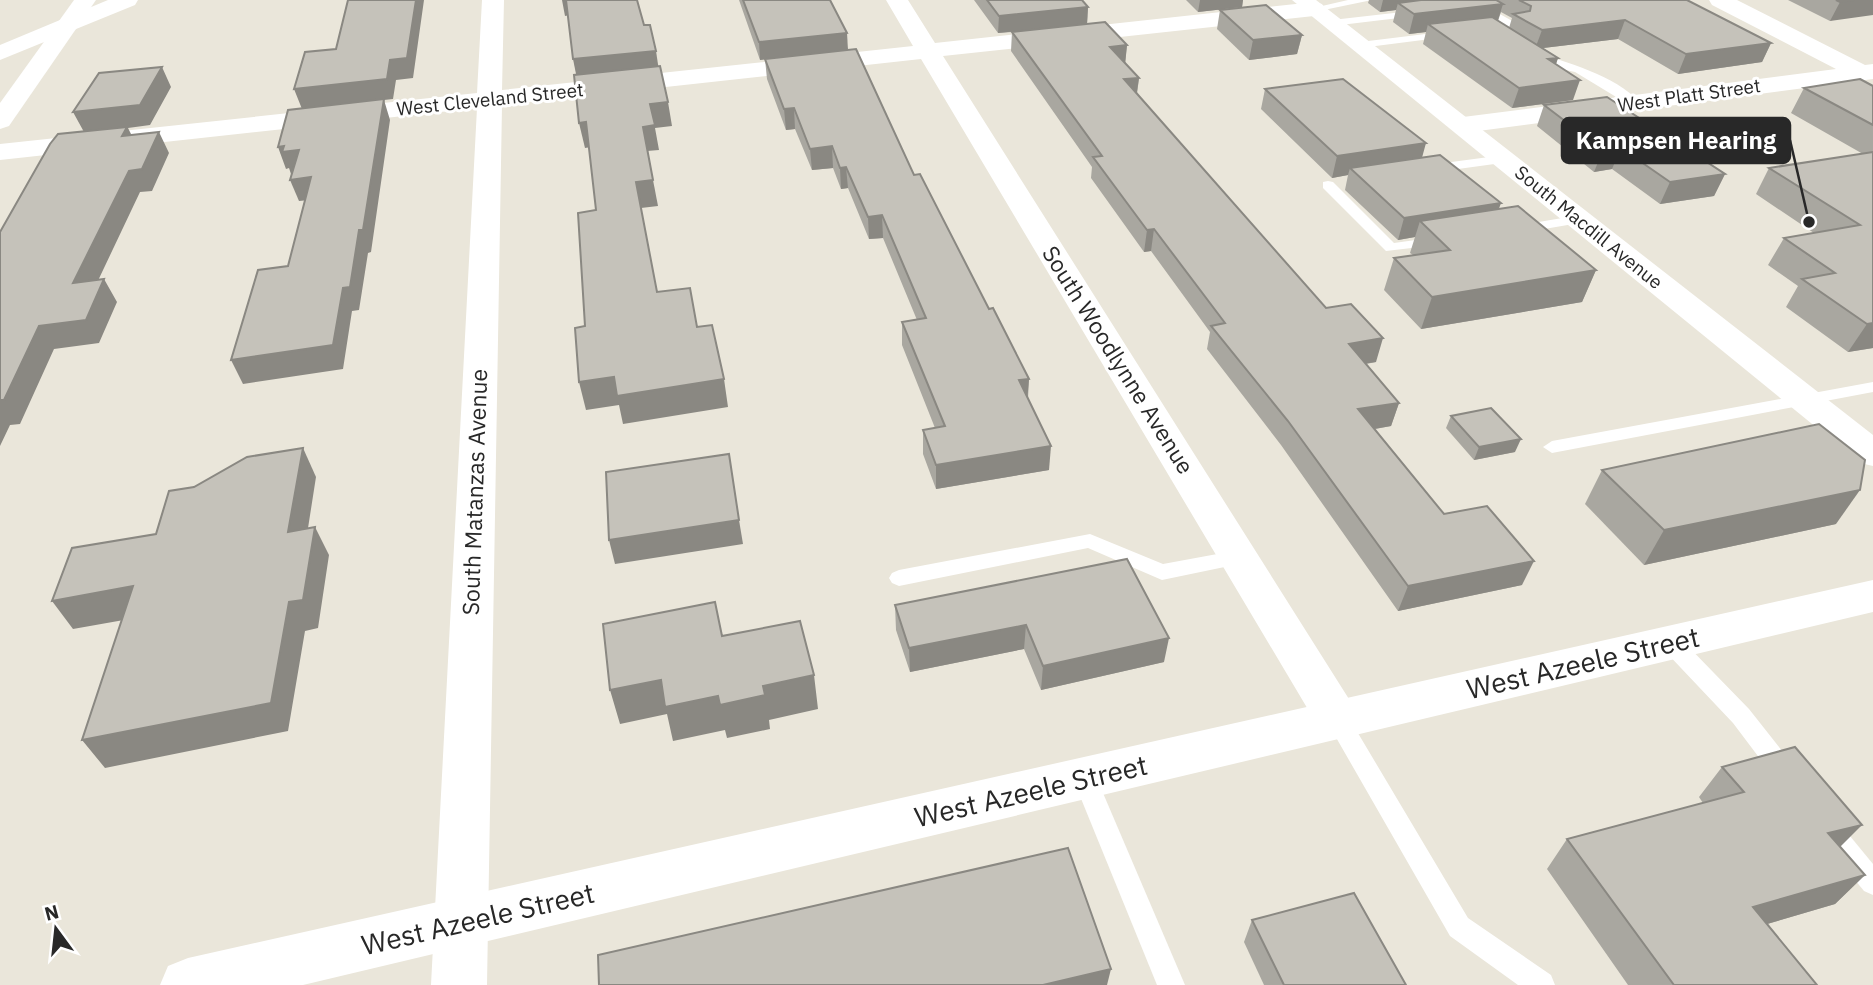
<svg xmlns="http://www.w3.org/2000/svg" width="1873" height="985" viewBox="0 0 1873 985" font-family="'IBM Plex Sans',sans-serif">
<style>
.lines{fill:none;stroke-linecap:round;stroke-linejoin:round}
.lane{fill:#fff;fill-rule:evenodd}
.street{fill:#fff;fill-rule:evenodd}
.secondary{fill:#fff;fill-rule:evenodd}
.wall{fill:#a9a7a0;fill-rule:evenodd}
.shaded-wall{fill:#8a8882}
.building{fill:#c5c2ba;stroke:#8a8882;stroke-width:2}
.labels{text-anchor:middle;stroke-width:6;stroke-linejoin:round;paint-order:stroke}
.far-street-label{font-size:19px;fill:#282828;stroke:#fff}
.street-label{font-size:23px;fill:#282828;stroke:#fff}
.near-street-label{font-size:28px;fill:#282828;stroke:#fff}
.leader{fill:none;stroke:#282828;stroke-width:2.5}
.callout-dot{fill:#282828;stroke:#fff;stroke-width:2.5}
.callout{fill:#282828;stroke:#282828;stroke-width:2.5}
.callout-label{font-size:24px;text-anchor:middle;font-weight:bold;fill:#fff}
</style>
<rect width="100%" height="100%" fill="#eae6da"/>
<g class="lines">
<g class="lane">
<path d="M1348,0H1372L1314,12L1309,9Z"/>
<path d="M1474,4H1482L1523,27L1517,30L1493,31V27L1505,25L1474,8Z"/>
<path d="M1420,10L1425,13L1424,15L1332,26L1326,23L1332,20Z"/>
<path d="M1450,31L1454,32V36L1360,48L1354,45L1360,42Z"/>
<path d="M1531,51C1568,63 1613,74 1641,103L1631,106L1575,72L1538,64L1525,55Z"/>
<path d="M1504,155L1509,156V162L1429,173L1422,169L1429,165Z"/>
<path d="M1328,181L1333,182L1394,243L1437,237L1444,241L1437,245L1386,251L1323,188V182Z"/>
<path d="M1580,215L1585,216V222L1515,234L1508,230L1515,226Z"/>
<path d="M1873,382V392L1552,453L1543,447L1552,441Z"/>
<path d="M1090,534L1163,564L1239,550L1246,552L1249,557L1246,562L1239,564L1162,580L1088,548L899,586L892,583L889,578L892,573L899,570Z"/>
<path d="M1671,635L1679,637L1749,709L1794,766L1797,773L1794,780L1785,783L1776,780L1733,723L1663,649L1660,643L1663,637Z"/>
<path d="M1338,710L1346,713L1468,918L1551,975L1555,985H1518L1450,936L1326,720L1330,713Z"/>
<path d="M1085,769L1094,772L1097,779L1185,985H1157L1073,779L1076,772Z"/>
<path d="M1827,816L1836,819L1873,864V895L1864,891L1818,835L1814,827L1818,819Z"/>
</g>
<g class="street">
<path d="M74,0H96L9,126L0,129V103Z"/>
<path d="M482,0H504L502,90L913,46L886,0H908L935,43L1314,2L1322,4L1325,9L1314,16L943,56L1354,707L1361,720L1354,733L1338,739L1322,733L921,59L502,105L487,985H431L477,108L0,160V144L477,93Z"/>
<path d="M1709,0H1737L1865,65L1873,64V79L1463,133L1454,130L1450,125L1454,120L1463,117L1836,69L1712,5Z"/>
</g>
<g class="secondary">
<path d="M108,0H138L135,5L0,60V45Z"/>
<path d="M1292,0H1316L1873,435V466L1860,463Z"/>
<path d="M1873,580V612L303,985H160L168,966L188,958Z"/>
</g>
</g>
<g class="wall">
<path d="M739,0H830L848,50L914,175L1029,379L1028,399L1049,470L936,489L923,454V430L935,428L902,345V322L917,320L883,238L869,239L848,188L841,189L833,168L812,170L795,129L786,130L767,79L765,59L760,60Z"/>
<path d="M974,0H1082L1088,7L1087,24L1127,45L1125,63L1139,78L1137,94L1326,308L1376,362L1366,364L1399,403L1391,426L1375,429L1444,514L1522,585L1398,611L1281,445L1207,349L1210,332L1151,251L1144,252L1091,178L1092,167L1011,51L1012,32L998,33Z"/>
<path d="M1186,0H1243L1242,7L1198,12Z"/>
<path d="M1369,0H1687L1771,43L1762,62L1678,74L1618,39L1543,48L1558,58L1556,64L1573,100L1512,108L1423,44L1426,32L1409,34L1393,22L1396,10L1380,12L1368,3ZM1501,12L1512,18L1509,28L1498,21Z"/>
<path d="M1788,0H1873L1830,21Z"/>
<path d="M1220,10L1302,35L1297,54L1249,60L1217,29Z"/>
<path d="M1873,86V348L1848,352L1786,307L1798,286L1768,265L1784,238L1814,233L1756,194L1769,168L1863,154L1791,113L1804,88Z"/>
<path d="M1265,89L1422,157L1499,209L1596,270L1582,302L1421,329L1384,290L1394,258L1413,255L1410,253L1415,237L1398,240L1345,190L1348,175L1332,178L1261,109Z"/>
<path d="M1544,105L1725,174L1714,196L1660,204L1612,169L1594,172L1537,126Z"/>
<path d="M1451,416L1515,452L1474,460L1446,428Z"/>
<path d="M1602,470L1836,524L1644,565L1585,504Z"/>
<path d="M1127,559L1164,662L1041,690L1024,649L910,672L896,630L895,605Z"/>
<path d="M1722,767L1840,847L1865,875L1835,904L1767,924L1817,985H1628L1547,869L1567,839L1703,803L1699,797Z"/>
<path d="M1252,920L1406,985H1264L1244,942Z"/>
</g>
<g class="shaded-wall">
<path d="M416,0H424L413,78L396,80L393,99L384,100L390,120L371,252L368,253L359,310L352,311L343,369L243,384L231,360L333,345L302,109L294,89L390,60Z"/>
<path d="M562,0H567L570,15L565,16Z"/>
<path d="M1200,0H1243L1242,7L1198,12Z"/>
<path d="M1383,0H1481L1398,3L1396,10L1380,12Z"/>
<path d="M1854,0H1873V15L1830,21L1840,2Z"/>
<path d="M1503,4L1497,23L1428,24L1426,32L1409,34L1414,14Z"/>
<path d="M1088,7L1087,24L998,33L999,16Z"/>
<path d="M1625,20L1618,39L1535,49L1542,30Z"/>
<path d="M847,33L848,50L760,60L759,42Z"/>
<path d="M1302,35L1297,54L1249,60L1253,40Z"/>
<path d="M1771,43L1762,62L1678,74L1686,54Z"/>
<path d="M1127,45L1125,65L1110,47Z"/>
<path d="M656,51L659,71L577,79L573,59Z"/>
<path d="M1558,58L1551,78L1548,59Z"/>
<path d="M162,67L171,87L150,125L128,128L138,148L84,132L73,112Z"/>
<path d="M1139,78L1136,98L1124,79Z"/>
<path d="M1580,80L1573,100L1512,108L1519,88Z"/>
<path d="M668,102L672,126L655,128L659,150L647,151L643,127L650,104Z"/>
<path d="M794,108L795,129L786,130L784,109Z"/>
<path d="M586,122L591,147L585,148L579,123Z"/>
<path d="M159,132L169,153L152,191L140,192L86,306L73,283L129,171Z"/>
<path d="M1426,143L1420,165L1350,168L1348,175L1332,178L1337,156Z"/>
<path d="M284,146L299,150L307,172L291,174L289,168L286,169L278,147Z"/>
<path d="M832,146L833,168L812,170L810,149Z"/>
<path d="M1621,148L1612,169L1594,172L1603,150Z"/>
<path d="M846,167L848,188L841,189L840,168Z"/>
<path d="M1725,174L1714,196L1660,204L1670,182Z"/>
<path d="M311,177L320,199L299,201L290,180Z"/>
<path d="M653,180L658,206L641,208L636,182Z"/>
<path d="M1501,203L1493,225L1420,221L1415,237L1398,240L1404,218Z"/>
<path d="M882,215L883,238L869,239L868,217Z"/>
<path d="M1154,229L1151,251L1144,252L1147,230Z"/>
<path d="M1596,270L1582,302L1421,329L1432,297Z"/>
<path d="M104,279L117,302L99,343L54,349L20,424L10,425L0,446V400L39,326Z"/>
<path d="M1873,323V348L1848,352L1867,324Z"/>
<path d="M1383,338L1376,362L1343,367L1349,344Z"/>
<path d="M614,377L724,379L728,407L623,424L619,405L586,410L579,382Z"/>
<path d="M1029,379L1027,402L1019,380Z"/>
<path d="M1399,403L1391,426L1351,433L1358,409Z"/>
<path d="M1521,439L1515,452L1474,460L1479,447Z"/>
<path d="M1051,446L1049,470L936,489V465Z"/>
<path d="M303,448L316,477L303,560L288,532Z"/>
<path d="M1860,490L1836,524L1644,565L1664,530Z"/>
<path d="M739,520L743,544L615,564L609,540Z"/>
<path d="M315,527L329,555L318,628L305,631L288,731L105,768L82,740L289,602Z"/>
<path d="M1534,561L1522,585L1398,611L1408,586Z"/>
<path d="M133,586L152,615L73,629L52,601Z"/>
<path d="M1026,625L1024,649L910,672L909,648Z"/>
<path d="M1169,638L1164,662L1041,690L1043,666Z"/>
<path d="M814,675L818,709L769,720L770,729L727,738L725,730L673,741L667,714L620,724L610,690L661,680L763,686Z"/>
<path d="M1862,825L1832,855L1828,833Z"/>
<path d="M1865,875L1835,904L1726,936L1753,907Z"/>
<path d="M1111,969L1107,985H1043Z"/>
</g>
<g class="building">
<path d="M348,0H416L407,58L390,60L387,79L294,89L305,52L336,49Z"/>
<path d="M566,0H637L644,25H650L656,51L573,59Z"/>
<path d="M743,0H830L847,33L759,42Z"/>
<path d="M987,0H1082L1088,7L999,16Z"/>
<path d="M1421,0H1496L1503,4L1414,14L1398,3Z"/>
<path d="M1519,0H1687L1771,43L1686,54L1625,20L1542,30L1513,14L1530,11L1531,6Z"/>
<path d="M1836,0H1854L1840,2Z"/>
<path d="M1266,5L1302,35L1253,40L1220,10Z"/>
<path d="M1492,17L1558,58L1548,59L1580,80L1519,88L1428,24Z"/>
<path d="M1105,22L1127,45L1110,47L1139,78L1124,79L1326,308L1351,304L1383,338L1349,344L1399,403L1358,409L1444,514L1487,506L1534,561L1408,586L1288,421L1211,326L1225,323L1154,229L1147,230L1093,157L1102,156L1012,32Z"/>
<path d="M856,49L914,175L920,174L989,309L993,308L1029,379L1019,380L1051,446L936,465L923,430L945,426L902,322L926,318L882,215L868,217L846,167L840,168L832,146L810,149L794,108L784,109L765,59Z"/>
<path d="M660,66L668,102L650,104L655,125L643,127L653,180L636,182L657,292L690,288L697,327L712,325L724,379L617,396L614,377L579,382L575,328L585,326L578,213L596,210L586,122L579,123L574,75Z"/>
<path d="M162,67L140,105L73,112L99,73Z"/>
<path d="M1343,79L1426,143L1337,156L1265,89Z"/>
<path d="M1860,79L1873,86V125L1804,88Z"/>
<path d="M1607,97L1725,174L1670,182L1621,148L1603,150L1544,105Z"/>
<path d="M384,99L363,230H359L350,287L343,288L333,345L231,360L258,270L288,266L311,177L290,180L299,150L282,152L284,146L278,147L288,110Z"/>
<path d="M127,127L122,136L159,132L142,169L129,171L73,283L104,279L86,320L39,326L4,400H0V232L50,144L58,134Z"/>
<path d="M1873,152V323L1867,324L1802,279L1835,273L1784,238L1860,225L1769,168Z"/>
<path d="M1440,155L1501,203L1404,218L1350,168Z"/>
<path d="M1518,206L1596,270L1432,297L1394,258L1450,250L1420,221Z"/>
<path d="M1491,408L1521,439L1479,447L1451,416Z"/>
<path d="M1819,424L1865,460L1860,490L1664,530L1602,470Z"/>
<path d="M303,448L288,532L315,527L303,600L289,602L271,703L82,740L133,586L52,601L72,548L156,534L169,491L194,487L247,457Z"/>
<path d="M729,454L739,520L609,540L606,472Z"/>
<path d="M1127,559L1169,638L1043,666L1026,625L909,648L895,605Z"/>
<path d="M715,602L722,636L800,621L814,675L763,686L765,695L720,705L718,696L665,707L661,680L610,690L603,624Z"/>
<path d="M1795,747L1862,825L1828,833L1865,875L1753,907L1817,985H1674L1567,839L1744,792L1722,767Z"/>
<path d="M1068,848L1111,969L1043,985H599L598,955Z"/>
<path d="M1354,893L1406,985H1284L1252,920Z"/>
</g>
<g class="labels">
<g class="far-street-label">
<text transform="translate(1689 95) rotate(-8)" y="7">West Platt Street</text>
<text transform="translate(490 99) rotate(-6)" y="7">West Cleveland Street</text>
<text transform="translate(1589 227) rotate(39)" y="7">South Macdill Avenue</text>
</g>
<g class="street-label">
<text transform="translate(1118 360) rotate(58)" y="8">South Woodlynne Avenue</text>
<text transform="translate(475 492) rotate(-88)" y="8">South Matanzas Avenue</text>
</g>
<g class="near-street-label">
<text transform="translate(1583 663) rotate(-13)" y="10">West Azeele Street</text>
<text transform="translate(1031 791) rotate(-13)" y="10">West Azeele Street</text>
<text transform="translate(478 919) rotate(-13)" y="10">West Azeele Street</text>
</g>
</g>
<path class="leader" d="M1809 222L1790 140"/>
<circle class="callout-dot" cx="1809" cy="222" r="7"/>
<rect class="callout" x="1562" y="118" width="228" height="45" rx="7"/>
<g class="callout-label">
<text x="1676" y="149">Kampsen Hearing</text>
</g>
<g transform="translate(56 929) rotate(345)" stroke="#ffffff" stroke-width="5" paint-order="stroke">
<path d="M0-5L12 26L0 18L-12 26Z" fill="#282828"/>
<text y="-10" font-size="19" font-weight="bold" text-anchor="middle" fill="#282828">N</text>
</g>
</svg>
